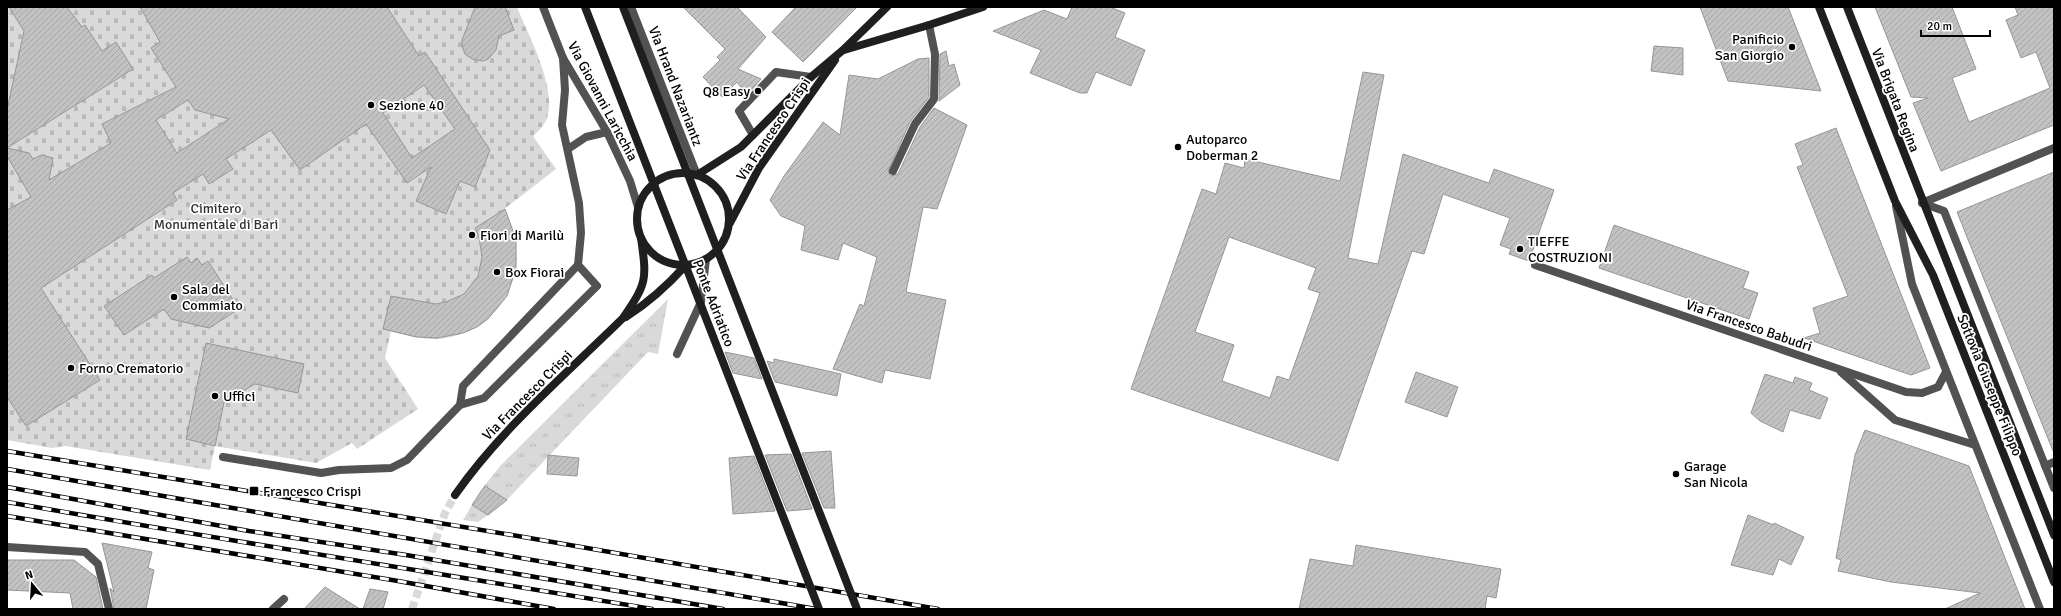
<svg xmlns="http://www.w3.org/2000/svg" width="2061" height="616" viewBox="0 0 2061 616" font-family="Signika,sans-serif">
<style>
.grass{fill:url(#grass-tufts);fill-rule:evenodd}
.cemetery{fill:url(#cemetery-stones)}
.building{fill:url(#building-hatch);stroke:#969696;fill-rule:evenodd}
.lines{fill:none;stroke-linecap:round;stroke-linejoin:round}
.secondary-tunnel{stroke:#d9d9d9;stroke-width:8;stroke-dasharray:8 4;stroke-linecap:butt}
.service{stroke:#525252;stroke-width:8}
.minor{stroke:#525252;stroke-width:8}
.secondary{stroke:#1f1f1f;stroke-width:8}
.rail-casing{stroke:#000;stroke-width:4.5}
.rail{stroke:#fff;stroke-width:3;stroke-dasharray:9;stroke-linecap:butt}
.secondary-bridge{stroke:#1f1f1f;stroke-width:8}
.poi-dot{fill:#000;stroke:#fff;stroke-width:1.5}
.labels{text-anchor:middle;stroke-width:3.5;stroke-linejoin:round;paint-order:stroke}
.poi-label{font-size:14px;fill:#000;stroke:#fff;text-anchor:start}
.street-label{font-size:14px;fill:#000;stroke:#fff}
.park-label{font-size:14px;fill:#303030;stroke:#fff}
</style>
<defs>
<pattern id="grass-tufts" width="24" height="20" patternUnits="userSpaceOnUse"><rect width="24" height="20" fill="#d9d9d9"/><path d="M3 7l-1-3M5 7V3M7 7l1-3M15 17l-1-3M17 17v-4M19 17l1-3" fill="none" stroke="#b8b8b8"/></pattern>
<pattern id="cemetery-stones" width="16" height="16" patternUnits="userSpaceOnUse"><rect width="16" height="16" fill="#d9d9d9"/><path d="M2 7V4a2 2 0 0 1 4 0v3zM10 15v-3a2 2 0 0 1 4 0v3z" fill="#b8b8b8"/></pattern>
<pattern id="building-hatch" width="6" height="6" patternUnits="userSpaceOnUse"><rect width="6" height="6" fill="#c2c2c2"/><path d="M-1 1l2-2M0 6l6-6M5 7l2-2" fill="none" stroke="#a5a5a5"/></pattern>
</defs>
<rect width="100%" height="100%" fill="#fff"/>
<path class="grass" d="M668,299L658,354L648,352L505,502L494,494L488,515L478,522L463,520L480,491L501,465ZM485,486L493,491L481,511L472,505Z"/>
<path class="cemetery" d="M7,7H517C528,35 562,96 544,124C541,129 537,132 533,136L556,169L503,210C535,261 508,322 451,337C431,342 410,336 391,331L385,358L418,409L357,449L352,443L316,463L215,446L210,470L65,446L52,448L7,440Z"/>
<g class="building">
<path d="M9,7H67L82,27L85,25L102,51L116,42L133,69L7,148V110L24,31Z"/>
<path d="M140,7H387L419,56L425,52L490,150L475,187L460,181L446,214L416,201L431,167L407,183L366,124L300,170L271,130L226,159L233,169L209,184L203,174L173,193L177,200L41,288L100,380L26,426L7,397V210L31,197L7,156V148L29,153L33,159L41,155L53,158L49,180L111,143L102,124L176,87L151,48L160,42ZM424,85L455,129L412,158L383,113ZM188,100L195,110L229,119L177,153L156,120Z"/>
<path d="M475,7H505L514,30L499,36L496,50L488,59L483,61L472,59L465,54L462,46V40Z"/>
<path d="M683,7H737L766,37L738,69L761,79L747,95L737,82L722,97L703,77L720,60L717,57L725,49Z"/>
<path d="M796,7H857L803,62L772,32Z"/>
<path d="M1072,7H1110L1125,13L1115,37L1145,50L1131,86L1096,72L1087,93H1080L1030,73L1041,50L993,31L1044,10L1067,19Z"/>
<path d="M1700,7H1788L1821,91L1728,81Z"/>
<path d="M1875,7H1952L1976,69L1952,78L1969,122L2050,88L2036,52L2021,58L2006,20L2018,15L2015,7H2054V125L1941,171L1913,103L1928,98L1911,97Z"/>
<path d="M1654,46L1683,48V75L1651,71Z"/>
<path d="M946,51L949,66L954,64L960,85L939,101L940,54Z"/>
<path d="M929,58V97L910,122L888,171L891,176L898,174L920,127L934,108L967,125L937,209L923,207L906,292L946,300L930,379L885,370L882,383L833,369L860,304L864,306L877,257L843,243L838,260L801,250L805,226L781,216L770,200L784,176L823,122L840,135L849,75L878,79L918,59Z"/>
<path d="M1363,72L1384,75L1348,258L1378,264L1403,154L1489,183L1494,169L1554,190L1529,261L1509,254L1511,249L1500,245L1510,218L1443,194L1424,254L1412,251L1338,461L1131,389L1202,189L1216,194L1225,163L1244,168L1245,159L1340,181ZM1229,237L1316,268L1308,289L1320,293L1289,380L1277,376L1270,398L1222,381L1234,345L1195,332Z"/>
<path d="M1836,128L1930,368L1911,375L1804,338L1820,333L1813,308L1848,296L1797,167L1803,165L1795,144Z"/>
<path d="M2054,172V451H2053L1957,212Z"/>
<path d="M505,209L516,239V268L507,296L488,319L477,327L463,333L437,338L416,337L383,329L391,296L436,304L446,302L464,294L478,276L482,257L479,237L475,228Z"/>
<path d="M1614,225L1749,272L1743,288L1758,293L1749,319L1599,268Z"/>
<path d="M187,257L191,263L197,258L202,265L208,261L239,309L209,328L171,319L164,309L124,335L104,306L152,275L154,278Z"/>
<path d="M206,343L304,364L298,393L255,384L224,402L215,446L186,439Z"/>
<path d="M725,352L754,358L762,379L733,373Z"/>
<path d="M774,359L841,374L837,396L775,382L767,361L774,363Z"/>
<path d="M1416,372L1458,387L1447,417L1405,402Z"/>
<path d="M1765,374L1793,383L1795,377L1812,383L1809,390L1828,398L1820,419L1790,410L1783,432L1760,421L1751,413Z"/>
<path d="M1865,430L1969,466L2025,609H1945L1980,593L1891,582L1838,571L1841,560L1836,558L1855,455Z"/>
<path d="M831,451L835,508H824L802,453Z"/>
<path d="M791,454L812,509L787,511L765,455Z"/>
<path d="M548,455L579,458L577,476L547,474Z"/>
<path d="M754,456L775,511L733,514L729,458Z"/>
<path d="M485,486L507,500L488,515L472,505Z"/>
<path d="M1748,515L1774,525V523L1804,537L1791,565L1779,559L1773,575L1731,565Z"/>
<path d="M102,543L152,552L148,568L154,570L146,609H114L110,588L114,592Z"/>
<path d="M1356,545L1501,569L1496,598L1487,596L1485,609H1299L1310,559L1353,566Z"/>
<path d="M7,560H74L96,577L103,609H73L70,593L7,590Z"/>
<path d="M325,587L360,609H304Z"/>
<path d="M370,589L388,592L383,609H363Z"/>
</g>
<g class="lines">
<path class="secondary-tunnel" d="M412,609L445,513L455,495"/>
<g class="service">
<path d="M753,135L739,111L776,72L811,77"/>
<path d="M568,149L586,137L607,132"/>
<path d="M893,171L915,124L934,99L935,54L929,25"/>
<path d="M1535,265L1906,392L1922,393L1938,387L1946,372"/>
<path d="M677,354L701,302L706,259"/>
<path d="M1841,372L1895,420L1975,445"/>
<path d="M460,405L463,386L578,265L581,233L579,203L562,125L565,90L563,58"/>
<path d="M223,457L321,473L339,470L391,468L407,460L460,405L484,398L597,286L578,265"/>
</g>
<g class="minor">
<path d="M543,7L563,58L607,132L630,181L638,207"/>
<path d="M631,7L697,175"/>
<path d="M1922,203L1944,211L2054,488"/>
<path d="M1922,203L2054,148"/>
<path d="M1896,206L1912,284L2040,609"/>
<path d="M2045,466L2054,462"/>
<path d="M7,547L85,552L98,564L109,609"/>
<path d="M273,609L284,599"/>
</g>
<g class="secondary">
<path d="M1819,7L1895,201L1933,275L2054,582"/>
<path d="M1847,7L2054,535"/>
<path d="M844,50L929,25L983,7"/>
<circle cx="683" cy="219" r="46"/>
<path d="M697,175L741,147L811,77L843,50L887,7"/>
<path d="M730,223L759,168L835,60"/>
<path d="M626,317C649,302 667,286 685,266"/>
<path d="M455,495C501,429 565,375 623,318C647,283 647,280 641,238"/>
</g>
<defs>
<g id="rail">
<path d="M7,451L512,535L938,609"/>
<path d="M7,469L816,609"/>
<path d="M7,487L249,531L406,555L723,609"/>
<path d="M7,502C222,540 437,573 652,609"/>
<path d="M7,516L398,581L554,609"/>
</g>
</defs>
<use href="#rail" class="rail-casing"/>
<use href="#rail" class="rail"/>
<g class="secondary-bridge">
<path d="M585,7L819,609"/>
<path d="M623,7L857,609"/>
</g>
</g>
<g class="poi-dot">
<circle cx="1792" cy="47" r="4"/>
<circle cx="758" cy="91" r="4"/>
<circle cx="371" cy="105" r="4"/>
<circle cx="1178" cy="147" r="4"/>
<circle cx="472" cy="235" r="4"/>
<circle cx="1520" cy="249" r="4"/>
<circle cx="497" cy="272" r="4"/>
<circle cx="174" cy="297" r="4"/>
<circle cx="71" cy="368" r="4"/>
<circle cx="215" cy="396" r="4"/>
<circle cx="1676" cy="474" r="4"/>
<rect x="249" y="486" width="10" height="10" rx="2"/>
</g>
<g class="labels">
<g class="poi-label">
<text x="1784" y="44" text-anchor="end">Panificio<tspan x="1784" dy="16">San Giorgio</tspan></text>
<text x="750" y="96" text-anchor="end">Q8 Easy</text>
<text x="379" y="110">Sezione 40</text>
<text x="1186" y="144">Autoparco<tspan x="1186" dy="16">Doberman 2</tspan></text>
<text x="480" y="240">Fiori di Marilù</text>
<text x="1528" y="246">TIEFFE<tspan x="1528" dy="16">COSTRUZIONI</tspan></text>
<text x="505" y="277">Box Fiorai</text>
<text x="182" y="294">Sala del<tspan x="182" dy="16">Commiato</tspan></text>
<text x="79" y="373">Forno Crematorio</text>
<text x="223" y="401">Uffici</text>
<text x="1684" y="471">Garage<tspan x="1684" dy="16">San Nicola</tspan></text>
<text x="263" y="496">Francesco Crispi</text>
</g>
<g class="street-label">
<text transform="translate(676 86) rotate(69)" y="5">Via Hrand Nazariantz</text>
<text transform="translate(1896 100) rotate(69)" y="5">Via Brigata Regina</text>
<text transform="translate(603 101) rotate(62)" y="5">Via Giovanni Laricchia</text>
<text transform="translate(773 129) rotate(-56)" y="5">Via Francesco Crispi</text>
<text transform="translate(714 303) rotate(69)" y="5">Ponte Adriatico</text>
<text transform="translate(1749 325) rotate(19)" y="5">Via Francesco Babudri</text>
<text transform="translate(1990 385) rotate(68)" y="5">Sottovia Giuseppe Filippo</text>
<text transform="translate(527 395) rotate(-45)" y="5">Via Francesco Crispi</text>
</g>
<g class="park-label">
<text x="216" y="213">Cimitero<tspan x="216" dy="16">Monumentale di Bari</tspan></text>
</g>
</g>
<rect width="2061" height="616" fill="none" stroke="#000000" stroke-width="16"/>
<g transform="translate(32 584) rotate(342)" stroke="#ffffff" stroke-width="3" paint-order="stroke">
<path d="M0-3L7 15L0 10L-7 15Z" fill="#000000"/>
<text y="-6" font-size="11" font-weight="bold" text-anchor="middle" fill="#000000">N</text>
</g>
<path d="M1921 30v6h69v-6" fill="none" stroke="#000000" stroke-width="2"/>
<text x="1927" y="30" font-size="12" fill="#000000" stroke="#ffffff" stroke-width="3" paint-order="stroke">20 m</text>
</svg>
